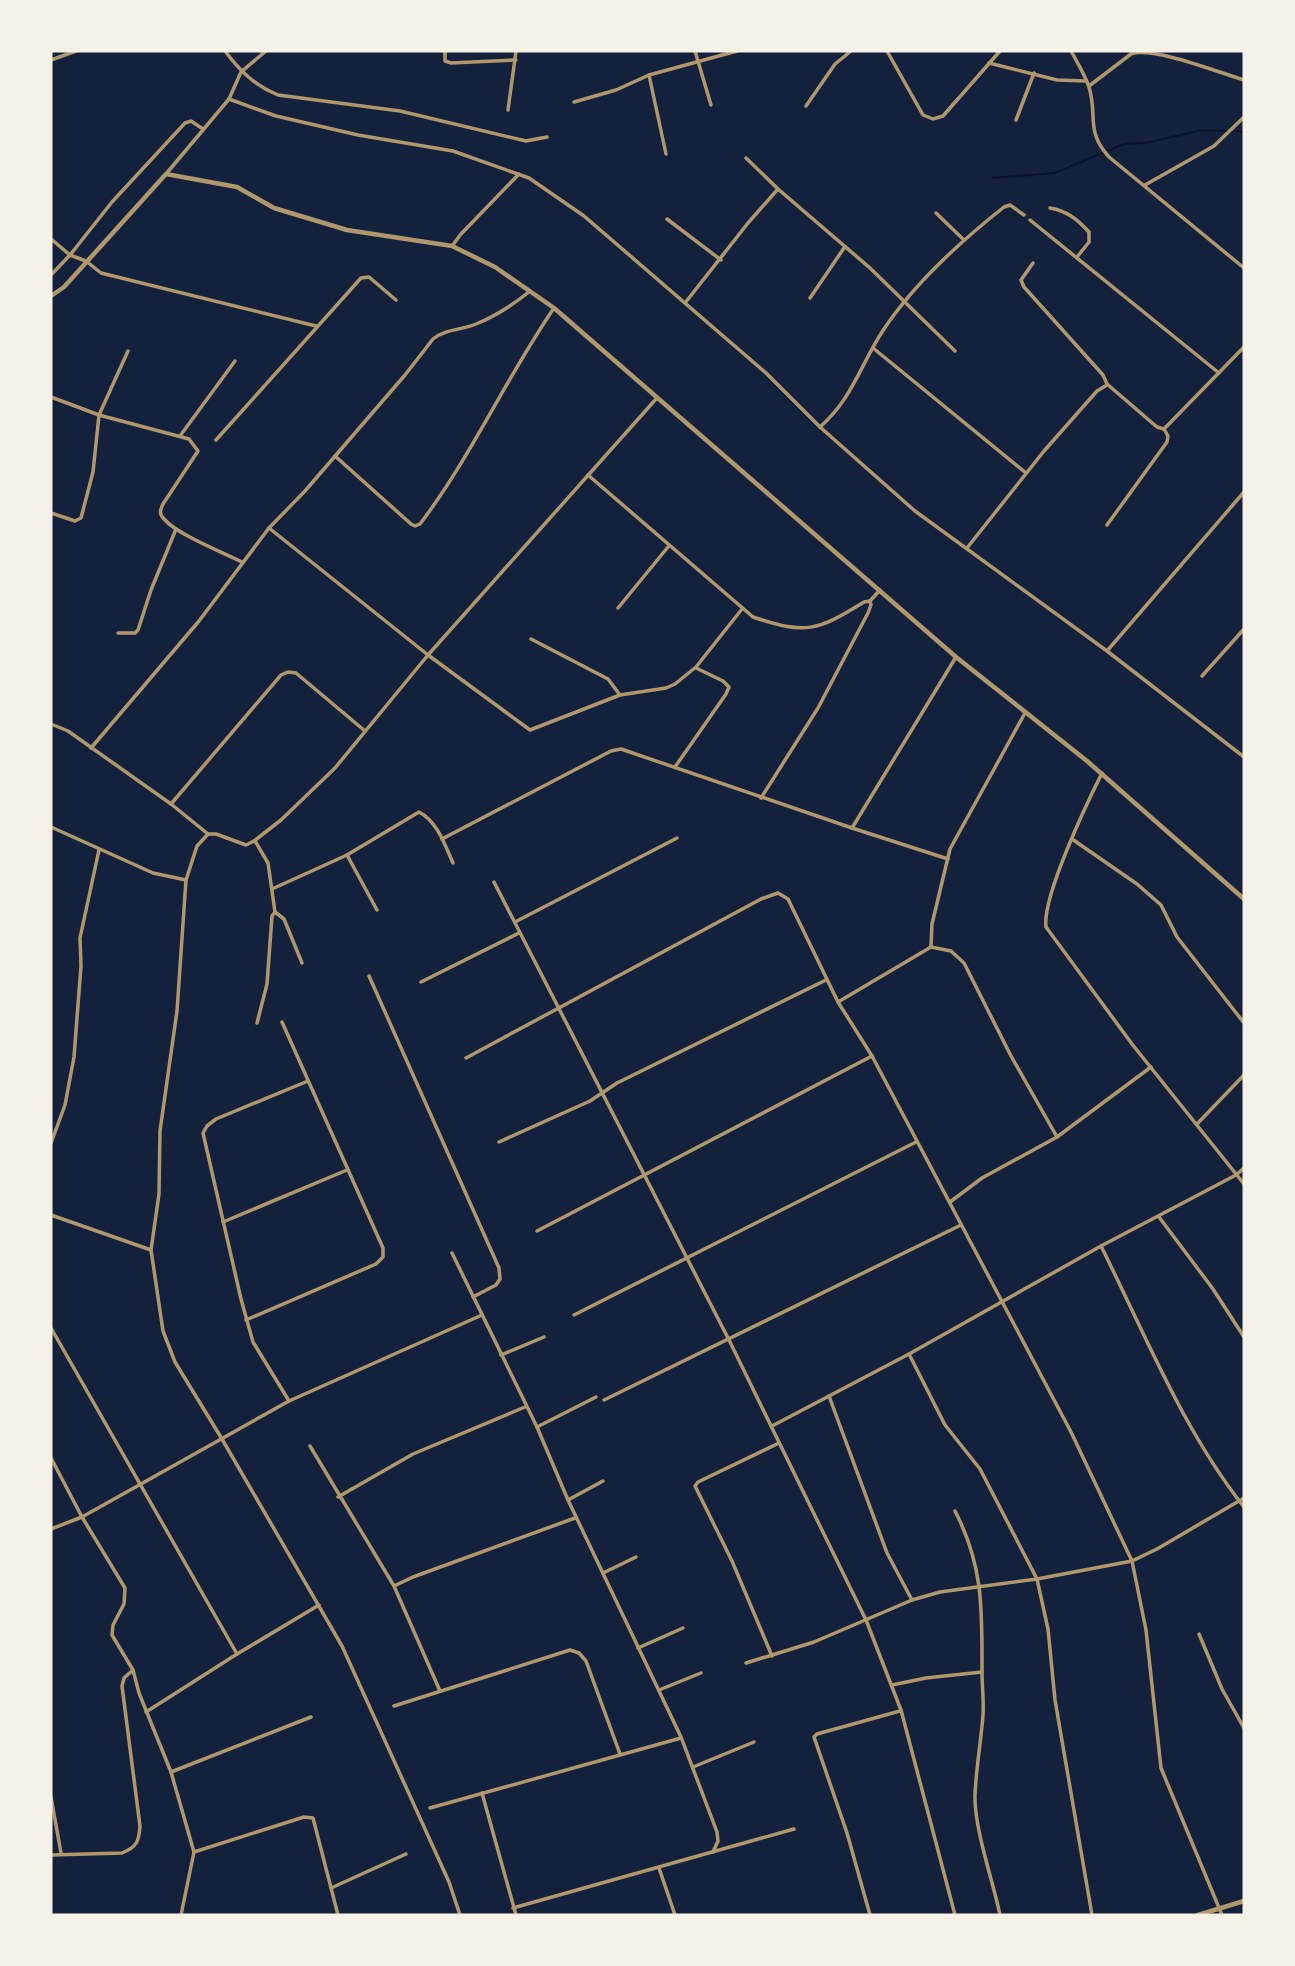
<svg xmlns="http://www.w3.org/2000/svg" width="1295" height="1966" viewBox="0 0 1295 1966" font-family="Barlow,sans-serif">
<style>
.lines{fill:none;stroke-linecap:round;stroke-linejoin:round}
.stream{stroke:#0b132b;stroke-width:2}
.minor{stroke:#b1986c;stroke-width:3.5}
.tertiary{stroke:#b1986c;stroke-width:4.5}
</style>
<rect width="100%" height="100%" fill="#14213d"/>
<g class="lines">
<g class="stream">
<path d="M1232,131L1244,132"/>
<path d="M993,178L1055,173L1124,144L1145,143L1203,130L1226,131"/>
</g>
<g class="minor">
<path d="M225,51C240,71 254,85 278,95L400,111L526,141L547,137"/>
<path d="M445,51V61L451,63L516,60"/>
<path d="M695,51L711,105"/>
<path d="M887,51L923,115L933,119L943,116L1000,51"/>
<path d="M1071,51C1077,62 1085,75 1089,87C1098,117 1085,130 1109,157L1244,268"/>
<path d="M51,60L76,51"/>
<path d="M989,63L1057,80L1086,81"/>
<path d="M649,75L666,154"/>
<path d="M1089,86L1131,54C1153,46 1220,73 1244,80"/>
<path d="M229,99L276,116L358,135L453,151L529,178L584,216L766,373L820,427L915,511L1107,651L1244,757"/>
<path d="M574,102L616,90L649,75L737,51"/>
<path d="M806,106L835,64L851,51"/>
<path d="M508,110L516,51"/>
<path d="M1016,120L1034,73"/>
<path d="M746,158L778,189L870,268L955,351"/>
<path d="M166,174L229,99L241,72L266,51"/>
<path d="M1145,185L1214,146L1244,117"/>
<path d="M1050,208C1067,211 1077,219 1089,232V242L1077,257"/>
<path d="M936,213L964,240"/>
<path d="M667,219L721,260"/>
<path d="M1030,220L1219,373"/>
<path d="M51,239L70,255L86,261L101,273L316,326"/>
<path d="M452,246L461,234L519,174"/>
<path d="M1033,263L1021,280L1024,287L1103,375L1107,384L1157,427L1164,429"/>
<path d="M51,275L70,255L112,202L185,123L191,121L203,129"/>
<path d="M810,298L844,248"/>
<path d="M685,303L748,223L778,189"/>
<path d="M873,348L1026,473"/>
<path d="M51,397L99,415L189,439L198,451L163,504C160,510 159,514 164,519C178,535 222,552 242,562"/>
<path d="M820,427C853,398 861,363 884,329C914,284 961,241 1004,207L1010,205L1024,215"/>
<path d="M180,436L235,361"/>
<path d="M216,440L361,278L369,277L396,300"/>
<path d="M335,456L411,524L415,526L420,524C471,457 506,378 554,308"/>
<path d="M588,475L753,617C806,635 817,631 864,602L870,601"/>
<path d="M51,513L75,521L81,518L93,472L99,415L128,351"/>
<path d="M1107,525L1167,442L1168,436L1164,429L1244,347"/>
<path d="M269,528L428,655L530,730L620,695L666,688L675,684L696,667L742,609"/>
<path d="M967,548L1044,451L1097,391L1107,385"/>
<path d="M618,608L668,547"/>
<path d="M118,633H135L138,630L151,590L176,529"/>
<path d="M531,639L608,679L620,695"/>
<path d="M1107,651L1244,492"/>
<path d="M1202,676L1244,629"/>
<path d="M51,724L68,731L171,804L208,834H216L246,845L254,841L281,820L335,768L428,655L656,399"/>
<path d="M91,748L199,621L269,528L305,491L405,375L433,339C445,329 462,330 476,324C496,316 513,305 530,291"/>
<path d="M675,767L726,694L729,687L723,681L696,668"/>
<path d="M1102,773C1087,803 1042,897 1046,927L1132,1044L1244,1184"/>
<path d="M761,798L818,708L868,613L871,605L870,601L880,590"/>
<path d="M171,804L281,675L288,672L296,673L365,731"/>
<path d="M51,827L153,873L186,880"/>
<path d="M852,828L956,657"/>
<path d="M208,834L197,846L186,880L177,1011L160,1131L159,1194L151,1250L163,1331L175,1362L222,1439L342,1646L449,1882L460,1915"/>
<path d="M442,839L611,751L621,749L852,828L948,859"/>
<path d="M1072,839L1137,884L1161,905L1177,937L1244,1023"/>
<path d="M255,841L268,863L275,912L284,919L302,963"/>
<path d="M347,855L377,910"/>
<path d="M494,882L729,1340L866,1620L901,1710L955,1915"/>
<path d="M272,889L347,855L419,812C437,821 445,845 453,863"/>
<path d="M515,922L677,838"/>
<path d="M931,947L932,924L950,849L1025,713"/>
<path d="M369,976L499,1268L500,1279L496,1285L473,1297"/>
<path d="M421,982L519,933"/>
<path d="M838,1002L931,947L951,951L964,963L1011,1056L1057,1137"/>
<path d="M257,1023L267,984L272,916L275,912"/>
<path d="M466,1058L761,899L778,893L788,899L838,1002L872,1056L1071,1432L1132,1561L1146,1630L1161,1768L1222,1915"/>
<path d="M1197,1124L1244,1075"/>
<path d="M499,1142L590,1101L617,1083L826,980"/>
<path d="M51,1143L65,1105L74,1057L81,966L80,938L99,850"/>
<path d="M950,1202L982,1178L1057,1137L1151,1067"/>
<path d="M51,1215L151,1250"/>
<path d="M1159,1217L1213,1289L1244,1337"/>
<path d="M223,1222L347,1170"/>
<path d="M537,1231L872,1056"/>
<path d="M1101,1246C1145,1334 1183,1430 1244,1507"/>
<path d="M452,1253L537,1427L568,1500L681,1737L717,1832L718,1841L713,1852"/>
<path d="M574,1315L916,1142"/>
<path d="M246,1320L376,1264L383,1257V1248L282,1022"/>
<path d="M51,1328L237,1654"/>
<path d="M909,1354L945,1425L980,1469L1037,1579L1048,1629L1055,1700L1092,1915"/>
<path d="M501,1355L544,1337"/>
<path d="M829,1396L887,1553L912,1600"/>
<path d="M604,1400L961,1225"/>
<path d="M289,1401L253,1342L241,1299L203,1133L207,1126L216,1119L308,1081"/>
<path d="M772,1426L909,1354L1101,1246L1236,1175L1244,1168"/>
<path d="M537,1427L596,1397"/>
<path d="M310,1446L394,1586L440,1691"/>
<path d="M51,1458L82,1517L125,1588L124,1604L113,1625L112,1635L133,1670L139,1693L171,1772L194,1852L181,1915"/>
<path d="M338,1497L413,1454L525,1407"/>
<path d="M568,1500L603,1481"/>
<path d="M955,1511C984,1567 982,1611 982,1672C982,1686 984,1701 983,1715C981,1742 976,1768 975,1795C974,1828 993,1881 1000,1915"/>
<path d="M51,1529L82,1517L289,1401L482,1315"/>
<path d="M603,1573L636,1557"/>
<path d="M394,1586L413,1577L575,1518"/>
<path d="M1199,1634L1222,1689L1244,1728"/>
<path d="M638,1648L683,1628"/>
<path d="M772,1656L732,1561L695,1486L698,1482L779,1443"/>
<path d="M746,1663L814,1642L912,1600L940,1592L1037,1579L1132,1561L1157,1549L1244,1498"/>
<path d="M892,1685L926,1678L982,1672"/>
<path d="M659,1690L701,1673"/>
<path d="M394,1706L570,1650L579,1653L586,1661L620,1754"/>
<path d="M146,1712L237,1654L319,1605"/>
<path d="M693,1767L754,1742"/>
<path d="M171,1772L311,1717"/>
<path d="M482,1793L516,1915"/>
<path d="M51,1797L61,1853"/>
<path d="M430,1808L681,1738"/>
<path d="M194,1852L304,1817L313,1818L338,1915"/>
<path d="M51,1855L122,1853C137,1847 139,1841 140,1826L122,1686L124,1678L133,1670"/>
<path d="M659,1868L675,1915"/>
<path d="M331,1888L406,1854"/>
<path d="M513,1908L794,1829"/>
<path d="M870,1915L847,1833L814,1737L817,1734L900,1711"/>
</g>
<g class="tertiary">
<path d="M51,296L64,287L166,174L237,187L274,208L347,230L452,246L495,267L554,308L956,657L1087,761L1244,899"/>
<path d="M1198,1915L1244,1901"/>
</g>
</g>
<rect width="1295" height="1966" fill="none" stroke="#f6f1e7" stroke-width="105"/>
</svg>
